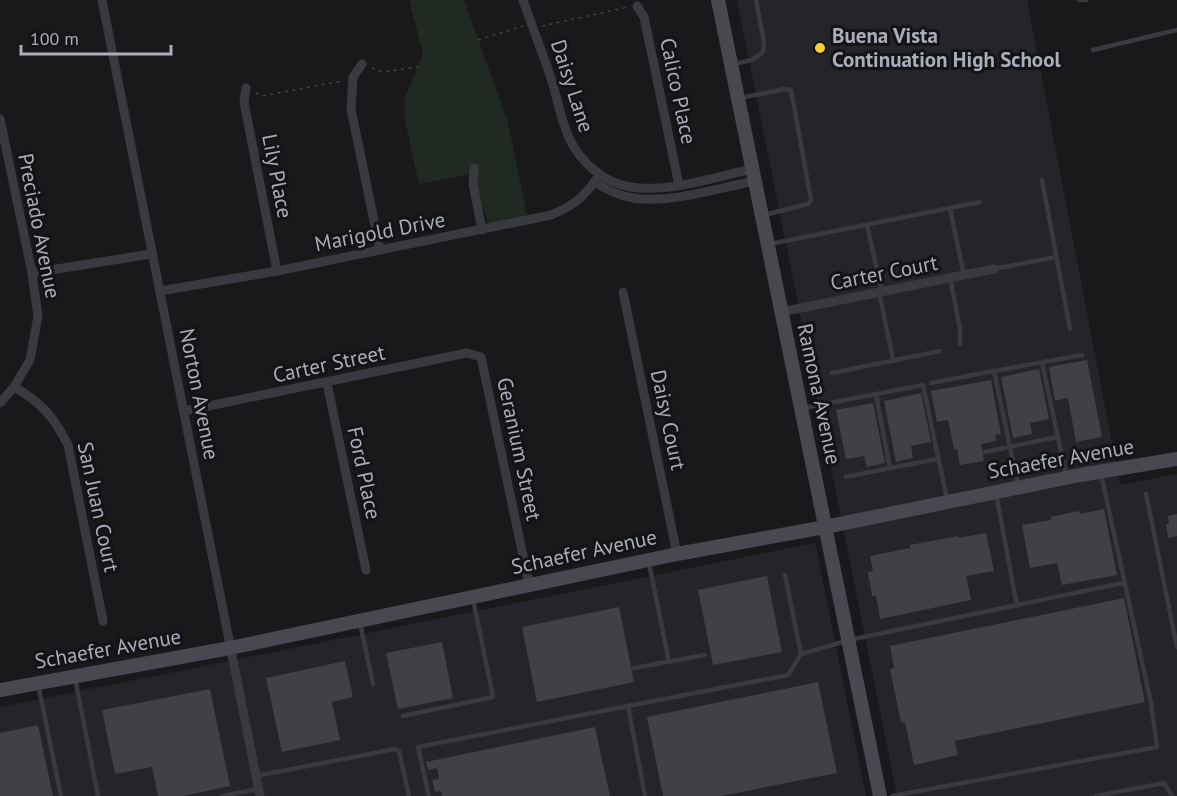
<svg xmlns="http://www.w3.org/2000/svg" width="1177" height="796" viewBox="0 0 1177 796" font-family="'PT Sans',sans-serif">
<style>
.built{fill:#252428}
.green{fill:#202922}
.building{fill:#404145}
.lines{fill:none;stroke-linecap:round;stroke-linejoin:round}
.path{stroke:#3f4147;stroke-width:1.5;stroke-dasharray:3 4.5;stroke-linecap:butt}
.lane{stroke:#393a40;stroke-width:4.5}
.street{stroke:#393a40;stroke-width:9}
.secondary{stroke:#474850;stroke-width:14}
.poi-dot{fill:#fcce30;stroke:#141416;stroke-width:2}
.labels{text-anchor:middle;stroke-width:6;stroke-linejoin:round;paint-order:stroke}
.poi-label{font-size:21px;font-weight:bold;fill:#aaaebb;stroke:#141416;text-anchor:start}
.street-label{font-size:21px;fill:#aaaebb;stroke:#141416}
</style>
<rect width="100%" height="100%" fill="#19191b"/>
<g class="built">
<path d="M737,0H1027L1120,485L1177,474V796H897Z"/>
<path d="M815,543L866,796H0V707Z"/>
</g>
<path class="green" d="M409,0H464L508,122L527,216L489,224L470,174L419,184L405,120V97L423,54Z"/>
<g class="building">
<path d="M1087,360L1102,437L1076,442L1068,398L1055,401L1049,367Z"/>
<path d="M1039,369L1049,419L1030,423L1032,434L1013,438L1001,377Z"/>
<path d="M991,380L1001,434L995,435L996,441L981,444L984,461L960,465L957,449H954L948,420L937,422L931,391Z"/>
<path d="M921,393L931,442L911,446L913,458L896,462L884,401Z"/>
<path d="M873,403L885,463L867,467L864,456L846,459L836,410Z"/>
<path d="M1104,509L1117,575L1062,585L1057,563L1030,568L1022,525L1051,520L1050,517L1079,511L1080,514Z"/>
<path d="M1177,514V536L1168,538L1166,524H1169L1168,516Z"/>
<path d="M986,533L994,571L966,576L971,600L880,619L876,595L872,596L868,572L873,571L870,556L910,548V545L958,536V538Z"/>
<path d="M767,576L782,652L713,665L698,590Z"/>
<path d="M1124,598L1145,702L955,741L958,755L914,765L905,722L901,723L890,669L894,668L890,646Z"/>
<path d="M619,607L634,682L537,702L522,627Z"/>
<path d="M442,642L453,698L398,709L386,653Z"/>
<path d="M345,661L353,697L332,702L340,740L282,752L266,678Z"/>
<path d="M818,682L837,773L721,796H663L647,717Z"/>
<path d="M210,689L230,786L183,796H158L152,767L115,774L102,710Z"/>
<path d="M38,725L53,796H0V733Z"/>
<path d="M595,727L610,796H442L441,791L435,792L432,780L439,779L437,768L428,770L426,762Z"/>
</g>
<g class="lines">
<g class="path">
<path d="M542,26L628,7"/>
<path d="M478,40L523,26"/>
<path d="M372,68L383,72L418,67"/>
<path d="M256,93L262,96L342,81"/>
</g>
<g class="lane">
<path d="M1079,0H1086"/>
<path d="M1093,50L1177,30"/>
<path d="M733,64L752,60L763,52L764,42L756,0"/>
<path d="M740,98L785,89L791,90L811,200L808,204L764,215"/>
<path d="M1042,180L1070,329"/>
<path d="M950,209L964,275"/>
<path d="M867,225L882,292"/>
<path d="M770,244L980,202"/>
<path d="M994,269L1056,257"/>
<path d="M950,278L960,329V344"/>
<path d="M879,292L893,359"/>
<path d="M1042,363L1066,475"/>
<path d="M832,373L940,351"/>
<path d="M931,383L994,371"/>
<path d="M876,395L890,468L938,459"/>
<path d="M804,408L923,385L947,499"/>
<path d="M985,452L1057,437"/>
<path d="M846,477L890,468"/>
<path d="M1018,485L994,371L1082,355"/>
<path d="M996,494L1017,606"/>
<path d="M1146,494L1177,647"/>
<path d="M649,563L669,662"/>
<path d="M785,575L801,654"/>
<path d="M360,623L373,684"/>
<path d="M634,668L705,655"/>
<path d="M75,678L98,796"/>
<path d="M38,684L61,796"/>
<path d="M403,716L493,697L473,599"/>
<path d="M256,776L395,749L399,751L409,796"/>
<path d="M222,796L259,789"/>
<path d="M429,796L418,747L628,706"/>
<path d="M645,796L628,706L788,675L801,654L849,640L1123,583"/>
<path d="M892,796L1157,747L1151,703L1101,474"/>
<path d="M1096,796L1164,783L1172,796"/>
</g>
<g class="street">
<path d="M102,0L260,796"/>
<path d="M523,0C532,26 542,52 551,78C562,114 563,145 594,170C605,179 617,185 631,187C668,193 716,177 752,169"/>
<path d="M637,6L644,17L679,185"/>
<path d="M362,64L353,77L351,109L380,250"/>
<path d="M246,88L244,102L277,271"/>
<path d="M0,119L32,273L38,316L30,360L14,387L0,403"/>
<path d="M474,168L473,184L482,230"/>
<path d="M594,182C607,190 619,196 633,198C671,204 718,188 755,181"/>
<path d="M32,273L151,254"/>
<path d="M160,291L277,271L551,215C576,205 584,196 600,175"/>
<path d="M623,292L677,554"/>
<path d="M781,312L994,269"/>
<path d="M327,383L366,570"/>
<path d="M14,387C41,402 54,417 68,445L103,621"/>
<path d="M184,411L467,353L481,357L529,584"/>
</g>
<g class="secondary">
<path d="M718,0L880,796"/>
<path d="M0,690L230,648L677,554L825,527L1080,475L1177,459"/>
</g>
</g>
<circle class="poi-dot" cx="820" cy="48" r="6"/>
<g class="labels">
<g class="poi-label">
<text x="832" y="43">Buena Vista<tspan x="832" dy="24">Continuation High School</tspan></text>
</g>
<g class="street-label">
<text transform="translate(572 86) rotate(72)" y="7">Daisy Lane</text>
<text transform="translate(678 91) rotate(78)" y="7">Calico Place</text>
<text transform="translate(277 176) rotate(79)" y="7">Lily Place</text>
<text transform="translate(39 226) rotate(79)" y="7">Preciado Avenue</text>
<text transform="translate(380 232) rotate(-11)" y="7">Marigold Drive</text>
<text transform="translate(884 273) rotate(-11)" y="7">Carter Court</text>
<text transform="translate(329 364) rotate(-12)" y="7">Carter Street</text>
<text transform="translate(199 394) rotate(79)" y="7">Norton Avenue</text>
<text transform="translate(819 394) rotate(78)" y="7">Ramona Avenue</text>
<text transform="translate(668 420) rotate(78)" y="7">Daisy Court</text>
<text transform="translate(519 449) rotate(78)" y="7">Geranium Street</text>
<text transform="translate(1061 459) rotate(-10)" y="7">Schaefer Avenue</text>
<text transform="translate(364 473) rotate(78)" y="7">Ford Place</text>
<text transform="translate(98 507) rotate(78)" y="7">San Juan Court</text>
<text transform="translate(584 552) rotate(-12)" y="7">Schaefer Avenue</text>
<text transform="translate(108 649) rotate(-10)" y="7">Schaefer Avenue</text>
</g>
</g>
<path d="M21 45v9h150v-9" fill="none" stroke="#aaaebb" stroke-width="3"/>
<text x="30" y="45" font-size="18" fill="#aaaebb" stroke="#141416" stroke-width="4.5" paint-order="stroke">100 m</text>
</svg>
